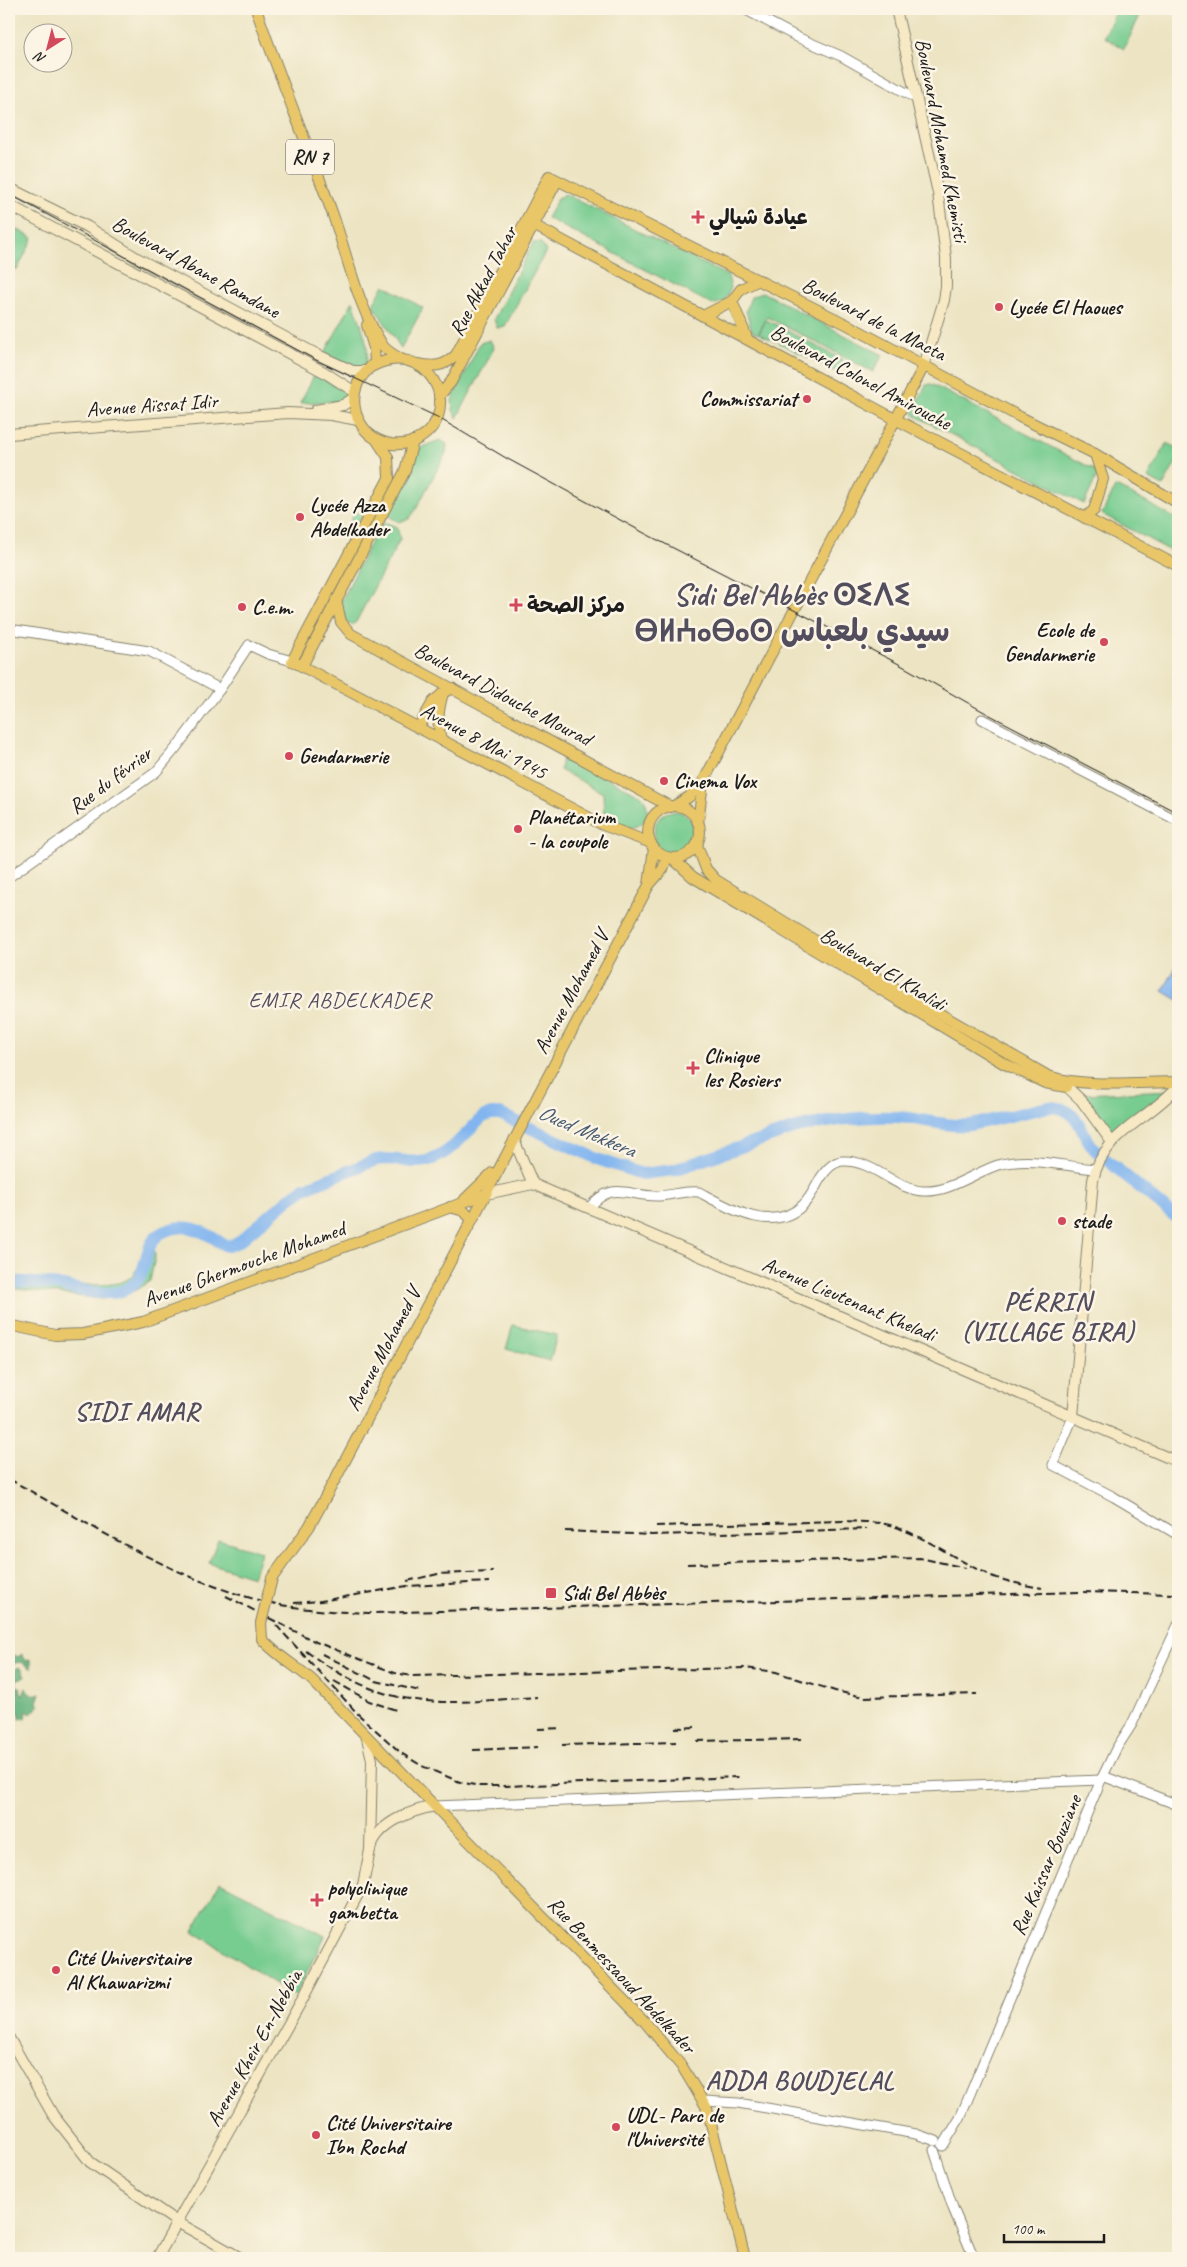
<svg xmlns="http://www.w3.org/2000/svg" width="1187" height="2267" viewBox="0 0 1187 2267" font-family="Caveat,'Playpen Sans Arabic','Noto Sans Tifinagh',sans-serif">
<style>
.green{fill:#77cc90;stroke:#4a7456}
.forest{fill:#61b07a;stroke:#3e664b}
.water{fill:#82b5ef;stroke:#4f6886}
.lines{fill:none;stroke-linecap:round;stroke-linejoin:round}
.river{stroke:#82b5ef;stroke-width:12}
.tertiary-casing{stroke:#84806f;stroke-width:11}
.secondary-casing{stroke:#84806f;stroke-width:12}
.primary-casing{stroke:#84806f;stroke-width:12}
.tertiary{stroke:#fff;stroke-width:9}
.secondary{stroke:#f6e9c3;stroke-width:10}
.primary{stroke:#e9c769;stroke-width:10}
.tram{stroke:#1c1c1c;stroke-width:1}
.rail{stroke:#1c1c1c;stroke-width:2;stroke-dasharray:8 4;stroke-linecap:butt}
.primary-bridge-casing{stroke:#84806f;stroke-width:12;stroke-linecap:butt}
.primary-bridge{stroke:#e9c769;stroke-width:10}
.poi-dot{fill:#d1495b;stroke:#fcf5e5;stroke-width:2}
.labels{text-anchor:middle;stroke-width:5;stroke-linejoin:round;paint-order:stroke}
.shield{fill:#fcf5e5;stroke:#5f5d58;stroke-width:1}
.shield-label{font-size:20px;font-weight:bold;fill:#1c1c1c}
.street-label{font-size:21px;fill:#1c1c1c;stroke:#fcf5e5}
.poi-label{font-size:21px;font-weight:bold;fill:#1c1c1c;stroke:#fcf5e5;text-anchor:start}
.neighbourhood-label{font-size:22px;letter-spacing:1px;fill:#534e5d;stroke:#fcf5e5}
.water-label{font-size:22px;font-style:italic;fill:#455970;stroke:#fcf5e5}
.district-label{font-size:26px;font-weight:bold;letter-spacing:1px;fill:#534e5d;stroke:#fcf5e5}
.town-label{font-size:31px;font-weight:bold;fill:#534e5d;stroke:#fcf5e5}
</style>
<rect width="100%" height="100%" fill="#fcf5e5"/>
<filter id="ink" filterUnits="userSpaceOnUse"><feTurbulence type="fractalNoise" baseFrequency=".02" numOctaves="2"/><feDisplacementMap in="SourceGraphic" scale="10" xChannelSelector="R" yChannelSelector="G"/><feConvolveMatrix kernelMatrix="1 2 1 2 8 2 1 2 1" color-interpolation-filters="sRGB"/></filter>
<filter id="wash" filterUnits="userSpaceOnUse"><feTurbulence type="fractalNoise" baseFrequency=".0096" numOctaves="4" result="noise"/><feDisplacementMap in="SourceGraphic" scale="20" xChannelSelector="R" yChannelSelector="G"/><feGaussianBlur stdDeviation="1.12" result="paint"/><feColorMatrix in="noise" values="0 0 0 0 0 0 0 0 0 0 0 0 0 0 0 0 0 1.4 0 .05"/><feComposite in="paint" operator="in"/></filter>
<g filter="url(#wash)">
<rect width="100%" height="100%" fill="#ece4c2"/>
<g class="green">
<path d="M1117,9H1143L1124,49L1104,37Z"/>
<path d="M565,194L728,276L731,288L724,301L713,305L547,218L558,198Z"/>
<path d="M9,225L33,238L17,270L9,266Z"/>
<path d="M533,243H541L546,251L505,326L497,328L494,319Z"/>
<path d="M384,285L423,308L401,348L373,305Z"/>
<path d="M762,292L883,355L873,372L767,317L758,334L752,331L746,311L751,297Z"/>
<path d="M353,301C358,317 376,356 362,370L323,356Z"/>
<path d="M766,320L783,328L776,342L759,334Z"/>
<path d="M786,330L843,360L837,372L779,343Z"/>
<path d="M490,340L494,348L457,418L453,410L452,400L480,343Z"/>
<path d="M315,374L346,392V398L341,401L300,403Z"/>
<path d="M931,384L1095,470L1097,476L1084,504L914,415L913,411L926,385Z"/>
<path d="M440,440L447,444L446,453L415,511L409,519L399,522L390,517L388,508L420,448Z"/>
<path d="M1167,443L1178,449V459L1163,486L1148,478Z"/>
<path d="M1118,487L1178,520V555L1102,514L1115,488Z"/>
<path d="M355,511L363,515L354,532L347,528Z"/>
<path d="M386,523L397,527L400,539L356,622L352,625L347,623L342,616L341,602L378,527Z"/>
<path d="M562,756L642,796C652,808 647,829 629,827C621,827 611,819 604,816L603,793L560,770Z"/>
<path d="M675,811C714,816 681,875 656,845C651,829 656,812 675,811Z"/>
<path d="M1173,1090L1114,1137L1084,1094Z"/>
<path d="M153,1235L155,1257L150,1281L131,1293L127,1291V1294L102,1299L9,1288V1283L32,1288L59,1285L69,1292H82L86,1295L82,1289L69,1291C56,1281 49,1285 34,1286C26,1286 16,1284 9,1282V1277C33,1280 110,1292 128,1279C141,1269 147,1249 153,1235Z"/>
<path d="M513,1325L557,1335L550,1361L506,1349Z"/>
<path d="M218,1539L261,1552L253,1577L209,1563Z"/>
<path d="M220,1882L325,1936L295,1996L193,1931Z"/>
</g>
<path class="forest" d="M9,1653L18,1657L22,1654L26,1661L31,1659V1668L21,1662L14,1663L12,1667L15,1670L18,1667L22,1669L25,1677L17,1679L16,1685L21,1688L20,1691L23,1696L26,1688C30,1694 34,1696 40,1693L37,1702L40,1705L31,1714L27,1711L26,1718L20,1719V1713L9,1711Z"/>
<path class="water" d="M1178,963V1000L1163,991Z"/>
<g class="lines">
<path class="river" d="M9,1281C26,1282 45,1283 62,1286C82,1290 102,1297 122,1291C157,1279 134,1239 171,1229C187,1224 200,1230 214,1238C218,1241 223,1245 227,1246C232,1246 237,1242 241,1240L290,1198L305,1188L376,1160C391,1157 404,1162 419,1162C446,1161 465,1133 483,1117L491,1114H500L600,1160L642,1174L674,1170L796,1128C833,1120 871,1114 909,1118C930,1121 950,1127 971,1125L1048,1107C1082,1107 1078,1133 1097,1152L1178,1219"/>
</g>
</g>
<g filter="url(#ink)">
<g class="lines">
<defs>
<g id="tertiary">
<path d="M744,9L799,38L841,56L917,99"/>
<path d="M9,629L149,651L220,689"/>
<path d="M982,719L1178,821"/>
<path d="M9,877L156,772L176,748L220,689L249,645L268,654L292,661"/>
<path d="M589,1208C612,1180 627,1196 656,1196C671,1196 683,1190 699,1192C729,1208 772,1235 803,1205C810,1198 815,1188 820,1179C825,1171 832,1162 842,1161C873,1159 895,1190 923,1191C950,1193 976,1171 1001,1164C1033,1157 1063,1166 1095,1169"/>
<path d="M1073,1417L1053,1465L1114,1497L1178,1535"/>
<path d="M1103,1776L1178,1805"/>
<path d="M435,1806L1101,1780"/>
<path d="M704,2101L738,2103L916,2134L936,2141"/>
<path d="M943,2146L960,2118L1101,1780L1116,1749L1132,1724L1178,1625"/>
<path d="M934,2150L953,2208L974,2258"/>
</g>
<g id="secondary">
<path d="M896,9L938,193L946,258V286L944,300L924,366"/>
<path d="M9,188L88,227L137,258L318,355L353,371H367"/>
<path d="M9,205L324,372L355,392"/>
<path d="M316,410L343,405L354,398"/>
<path d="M9,434L288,413L331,415L358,420"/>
<path d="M1061,1081L1081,1100L1111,1141"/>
<path d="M514,1140L533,1184"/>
<path d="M533,1184L1178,1462"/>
<path d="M486,1194L533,1184"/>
<path d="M1073,1417L1093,1180C1103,1132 1149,1120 1178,1086"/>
<path d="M371,1847C379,1822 413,1810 435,1806"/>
<path d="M9,2038L53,2115L90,2162L177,2222L241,2258"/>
<path d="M157,2258L302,2000L363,1885L370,1850L372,1760L367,1738"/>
</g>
<g id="primary">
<path d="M256,9C280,78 308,146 333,215C348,258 358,307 383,346C388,352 394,355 401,359"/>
<path d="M526,221L897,420L1178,566"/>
<path d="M732,301L747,338"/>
<path d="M705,315L732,301L741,289L759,280"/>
<path d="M367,325L374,348L375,362C369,369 362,374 358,383C347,409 362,439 391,444C401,445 412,443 420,438C466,409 426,336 371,367"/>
<path d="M418,364C433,367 444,367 456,355L549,176L848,325L1020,417L1095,454L1178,503"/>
<path d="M439,396L451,382L557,181"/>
<path d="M376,439L388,457L389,478L292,661L603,825L651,843"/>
<path d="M1085,518L1094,510L1103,479L1095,454"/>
<path d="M336,600L341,622L351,634L671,807"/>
<path d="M302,666L405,471L413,441"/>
<path d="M418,728L433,702L442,694"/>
<path d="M441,740C437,723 438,710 443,693L452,688"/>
<path d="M674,806L689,797L703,782L924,366"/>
<circle cx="674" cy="832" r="26"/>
<path d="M698,823L703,782"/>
<path d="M697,845L706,869L716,880L852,963L1048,1076C1083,1088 1140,1082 1178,1082"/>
<path d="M672,858L693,877L1003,1063L1045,1083L1066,1087"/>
<path d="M649,885L654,848"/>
<path d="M465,1199L492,1173"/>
<path d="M450,1207L464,1211L472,1220"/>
<path d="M9,1325L55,1335L83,1334L143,1322L486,1194"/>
<path d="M272,1578L309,1527L337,1476L649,885L663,869L667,857"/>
<path d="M261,1623L262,1639C276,1655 296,1666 312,1680L645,2022L683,2068L707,2108L745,2258"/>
</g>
</defs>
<use href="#tertiary" class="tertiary-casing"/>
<use href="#secondary" class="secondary-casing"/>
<use href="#primary" class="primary-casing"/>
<use href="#tertiary" class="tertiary"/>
<use href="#secondary" class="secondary"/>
<use href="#primary" class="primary"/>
<path class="tram" d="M9,194L316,360L437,417L506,458L646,534L897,663L986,713L1178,813"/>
<g class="rail">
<path d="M9,1479C87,1522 164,1574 251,1598C290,1609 331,1612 372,1613L1079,1592L1178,1594"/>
<path d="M656,1526L843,1521C860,1522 877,1521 893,1526C928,1538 956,1560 989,1575C1006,1582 1024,1585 1042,1588"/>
<path d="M565,1531L652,1535L867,1529"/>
<path d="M687,1564L920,1558L966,1568"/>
<path d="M407,1581L438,1574L493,1572"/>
<path d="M226,1596L316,1642L395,1673L412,1676L744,1668L776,1672L835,1691L864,1697L977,1694"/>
<path d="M294,1603L321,1601L407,1586L490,1582"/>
<path d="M276,1625L358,1714L401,1753L422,1766L460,1782L479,1786H506L740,1777"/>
<path d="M306,1651C335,1673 373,1694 410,1699C451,1706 496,1699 537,1697"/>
<path d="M322,1654L376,1681L420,1691"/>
<path d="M334,1681L369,1701L399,1711"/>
<path d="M675,1728L697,1727"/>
<path d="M538,1729L561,1728"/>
<path d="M697,1741L803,1739"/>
<path d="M562,1745L676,1742"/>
<path d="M473,1750L538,1747"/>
</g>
<defs>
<path id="primary-bridge" d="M261,1623L272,1578"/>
</defs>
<use href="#primary-bridge" class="primary-bridge-casing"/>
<use href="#primary-bridge" class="primary-bridge"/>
</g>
</g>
<g class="poi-dot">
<path d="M695.5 209.5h5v5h5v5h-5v5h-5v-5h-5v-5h5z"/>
<circle cx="999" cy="307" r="5"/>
<circle cx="807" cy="399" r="5"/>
<circle cx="300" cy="517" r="5"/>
<path d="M513.5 597.5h5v5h5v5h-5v5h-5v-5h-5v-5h5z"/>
<circle cx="242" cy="607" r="5"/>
<circle cx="1104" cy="642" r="5"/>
<circle cx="289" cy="756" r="5"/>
<circle cx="664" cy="781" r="5"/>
<circle cx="518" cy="829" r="5"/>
<path d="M690.5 1060.5h5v5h5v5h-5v5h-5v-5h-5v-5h5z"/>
<circle cx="1062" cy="1221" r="5"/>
<rect x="545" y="1587" width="12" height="12" rx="2.5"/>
<path d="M314.5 1892.5h5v5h5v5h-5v5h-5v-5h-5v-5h5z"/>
<circle cx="56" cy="1970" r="5"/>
<circle cx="616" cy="2127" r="5"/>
<circle cx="316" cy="2135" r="5"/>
</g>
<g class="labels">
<rect class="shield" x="286" y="139.5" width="48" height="35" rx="4"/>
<g class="shield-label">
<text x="310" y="164">RN 7</text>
</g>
<g class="street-label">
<text transform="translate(942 140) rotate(79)" y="7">Boulevard Mohamed Khemisti</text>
<text transform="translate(196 267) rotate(29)" y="7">Boulevard Abane Ramdane</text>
<text transform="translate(483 281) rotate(-62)" y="7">Rue Akkad Tahar</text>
<text transform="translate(874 319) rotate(27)" y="7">Boulevard de la Macta</text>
<text transform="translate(861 377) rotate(28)" y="7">Boulevard Colonel Amirouche</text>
<text transform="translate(152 405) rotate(-4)" y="7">Avenue Aïssat Idir</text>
<text transform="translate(503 694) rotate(28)" y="7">Boulevard Didouche Mourad</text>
<text transform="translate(484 741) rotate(28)" y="7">Avenue 8 Mai 1945</text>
<text transform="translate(110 780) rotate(-37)" y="7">Rue du février</text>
<text transform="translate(883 969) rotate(31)" y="7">Boulevard El Khalidi</text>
<text transform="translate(571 992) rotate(-62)" y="7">Avenue Mohamed V</text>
<text transform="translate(244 1264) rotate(-20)" y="7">Avenue Ghermouche Mohamed</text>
<text transform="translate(849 1299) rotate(23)" y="7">Avenue Lieutenant Kheladi</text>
<text transform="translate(383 1349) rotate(-62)" y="7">Avenue Mohamed V</text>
<text transform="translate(1046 1865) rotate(-67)" y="7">Rue Kaissar Bouziane</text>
<text transform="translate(622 1975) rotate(47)" y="7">Rue Benmessaoud Abdelkader</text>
<text transform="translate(254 2048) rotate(-61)" y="7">Avenue Kheir En-Nebbia</text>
</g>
<g class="poi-label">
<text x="709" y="224">عيادة شيالي</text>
<text x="1009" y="314">Lycée El Haoues</text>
<text x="797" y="406" text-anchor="end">Commissariat</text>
<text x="310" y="512">Lycée Azza<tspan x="310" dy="24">Abdelkader</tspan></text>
<text x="527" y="612">مركز الصحة</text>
<text x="252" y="614">C.e.m.</text>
<text x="1094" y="637" text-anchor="end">Ecole de<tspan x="1094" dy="24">Gendarmerie</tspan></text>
<text x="299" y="763">Gendarmerie</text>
<text x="674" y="788">Cinema Vox</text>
<text x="528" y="824">Planétarium<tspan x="528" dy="24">- la coupole</tspan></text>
<text x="704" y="1063">Clinique<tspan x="704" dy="24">les Rosiers</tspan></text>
<text x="1072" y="1228">stade</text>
<text x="562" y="1600">Sidi Bel Abbès</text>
<text x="328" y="1895">polyclinique<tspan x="328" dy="24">gambetta</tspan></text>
<text x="66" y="1965">Cité Universitaire<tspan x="66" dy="24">Al Khawarizmi</tspan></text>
<text x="626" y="2122">UDL- Parc de<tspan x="626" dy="24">l'Université</tspan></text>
<text x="326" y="2130">Cité Universitaire<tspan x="326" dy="24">Ibn Rochd</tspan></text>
</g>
<g class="neighbourhood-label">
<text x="340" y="1007">EMIR ABDELKADER</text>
</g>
<g class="water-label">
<text transform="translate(587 1130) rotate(23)" y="8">Oued Mekkera</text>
</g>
<g class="district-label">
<text x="1048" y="1310">PÉRRIN<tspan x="1048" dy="30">(VILLAGE BIRA)</tspan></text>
<text x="137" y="1420">SIDI AMAR</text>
<text x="800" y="2089">ADDA BOUDJELAL</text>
</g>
<g class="town-label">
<text x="792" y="605">Sidi Bel Abbès ⵙⵉⴷⵉ<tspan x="792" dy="36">ⴱⵍⵄⴰⴱⴰⵙ سيدي بلعباس</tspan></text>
</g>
</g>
<rect width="1187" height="2267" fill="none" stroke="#fcf5e5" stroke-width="30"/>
<g transform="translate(48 48) rotate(216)"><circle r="24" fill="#fcf5e5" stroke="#a29e95"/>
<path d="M0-4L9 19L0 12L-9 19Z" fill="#d1495b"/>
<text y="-8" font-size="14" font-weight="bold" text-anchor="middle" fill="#1c1c1c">N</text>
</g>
<path d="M1004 2234v8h100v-8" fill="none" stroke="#1c1c1c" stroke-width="2.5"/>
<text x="1012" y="2234" font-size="15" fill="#1c1c1c" stroke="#fcf5e5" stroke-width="4" paint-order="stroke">100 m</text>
</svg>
